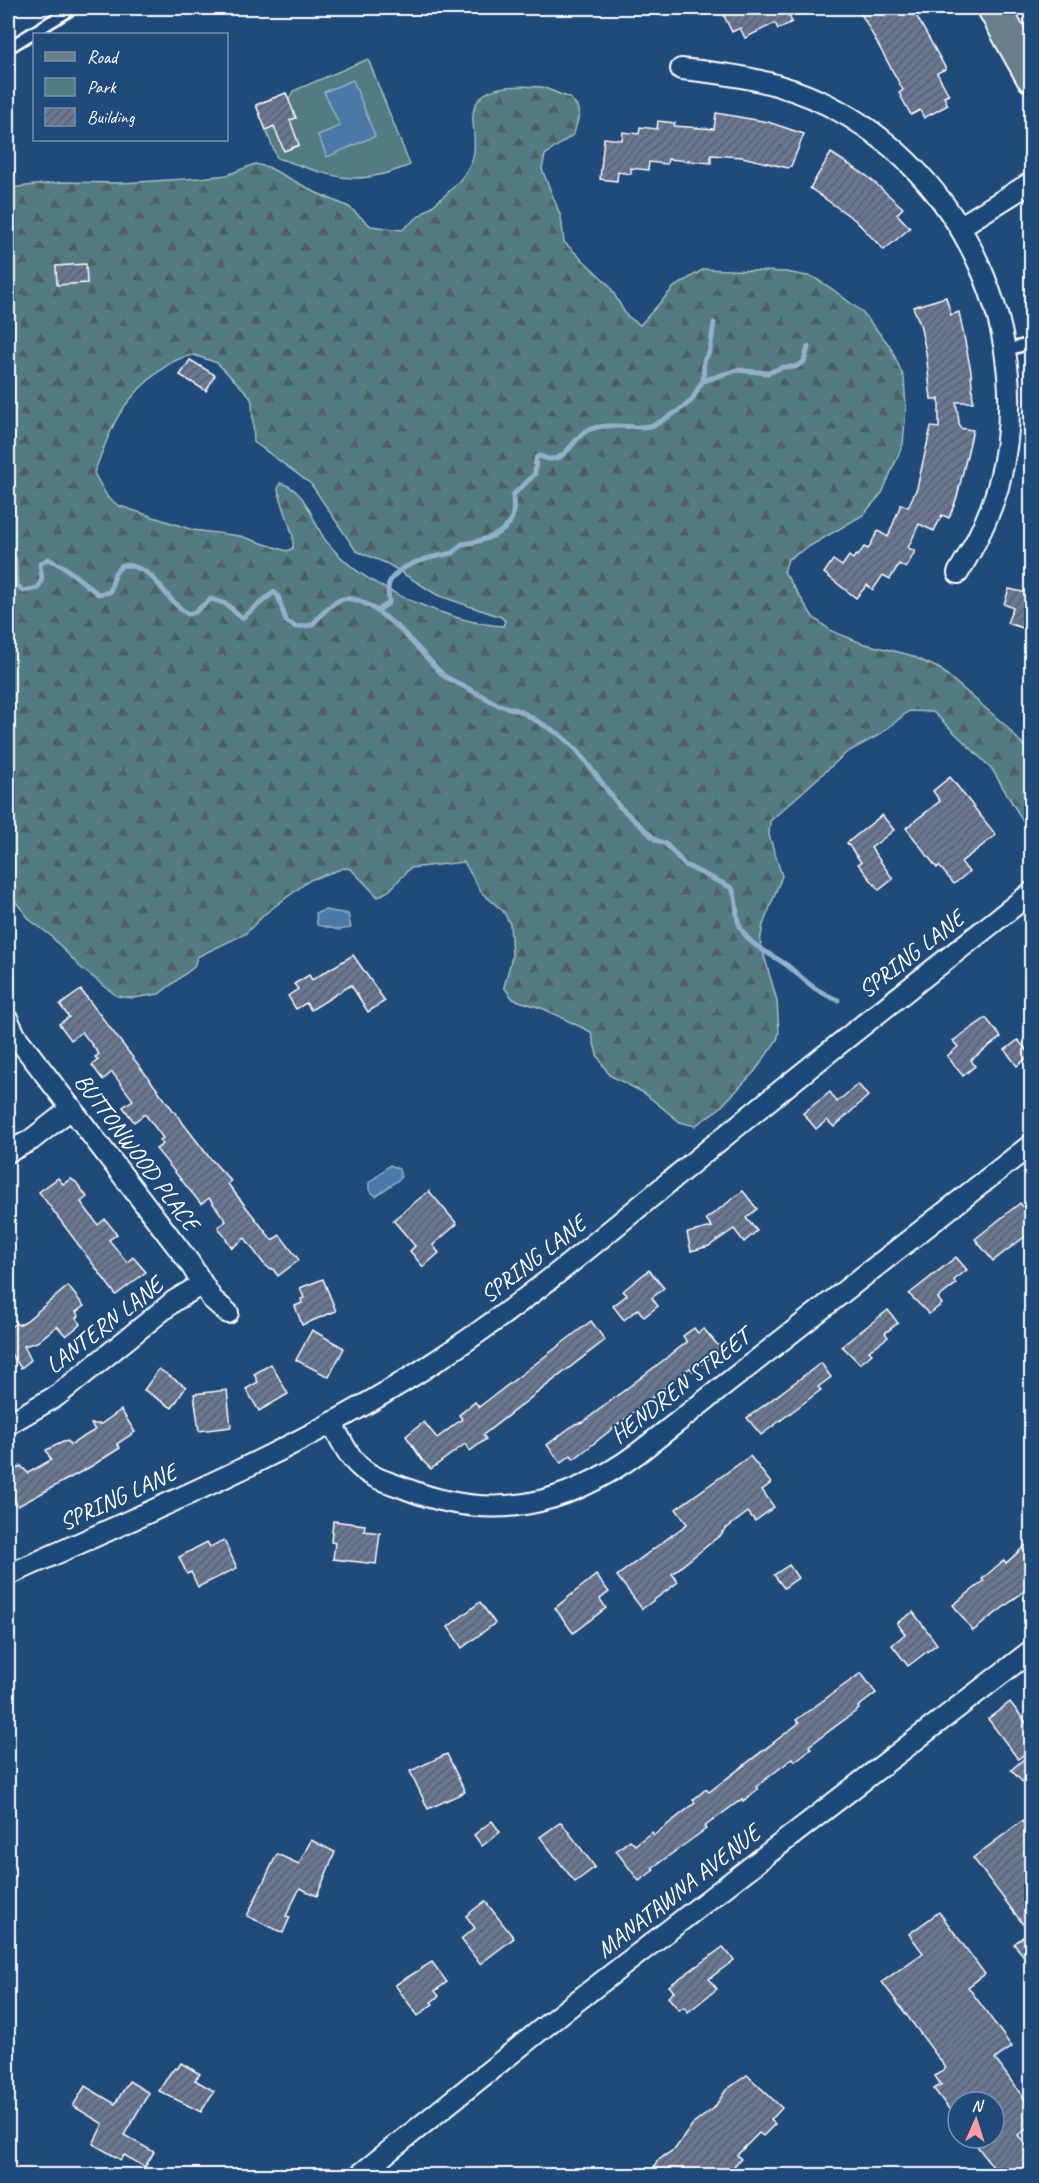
<svg xmlns="http://www.w3.org/2000/svg" width="1039" height="2183" viewBox="0 0 1039 2183" font-family="Caveat,sans-serif">
<style>
.forest{fill:url(#forest-firs);stroke:#a8bdc0;stroke-width:1.5;fill-rule:evenodd}
.green{fill:#527b82;stroke:#a8bdc0;stroke-width:1.5}
.water{fill:#4b79a7;stroke:#93afca;stroke-width:1.5}
.lines{fill:none;stroke-linecap:round;stroke-linejoin:round}
.stream{stroke:#93afca;stroke-width:5}
.building{fill:url(#building-hatch);stroke:#fff;stroke-width:1.5}
.lane-casing{stroke:#fff;stroke-width:15}
.street-casing{stroke:#fff;stroke-width:24}
.primary-casing{stroke:#fff;stroke-width:36}
.lane{stroke:#1f4a7a;stroke-width:10}
.street{stroke:#1f4a7a;stroke-width:20}
.primary{stroke:#6b7e8b;stroke-width:32}
.labels{text-anchor:middle;stroke-width:4.5;stroke-linejoin:round;paint-order:stroke}
.street-label{font-size:24px;fill:#fff;stroke:#1f4a7a}
</style>
<defs>
<pattern id="forest-firs" width="22" height="20" patternUnits="userSpaceOnUse" patternTransform="scale(1.5)"><rect width="22" height="20" fill="#527b82"/><path d="M5 1l3.5 6h-7zM16 11l3.5 6h-7z" fill="#4f6164"/></pattern>
<pattern id="building-hatch" width="6" height="6" patternUnits="userSpaceOnUse" patternTransform="scale(1.5)"><rect width="6" height="6" fill="#6b7691"/><path d="M-1 1l2-2M0 6l6-6M5 7l2-2" fill="none" stroke="#5c616e"/></pattern>
</defs>
<rect width="100%" height="100%" fill="#1f4a7a"/>
<filter id="ink" filterUnits="userSpaceOnUse"><feTurbulence type="fractalNoise" baseFrequency=".0167" numOctaves="2"/><feDisplacementMap in="SourceGraphic" scale="12" xChannelSelector="R" yChannelSelector="G"/><feConvolveMatrix kernelMatrix="1 2 1 2 8 2 1 2 1" color-interpolation-filters="sRGB"/></filter>
<g filter="url(#ink)">
<path class="forest" d="M542,87L570,98L577,106L579,115L574,134L545,155L542,169L561,217L564,242L609,285L626,315L640,325L674,287L704,269L786,272L813,277L831,288L861,311L890,346L904,378L906,408L903,444L882,493L863,515L788,559L784,572L813,617L830,630L861,643L910,655L940,669L1005,725L1031,754V835L992,769L933,712L909,711L879,735L846,753L770,821L769,835L782,876L763,925L760,941L777,1001L779,1032L777,1040L755,1071L720,1108L695,1126L680,1122L644,1093L609,1075L597,1055L591,1032L544,1009L513,999L504,987L512,957L510,924L503,911L481,892L464,862L410,868L390,890L378,897L351,869L344,868L310,880L266,913L245,934L197,957L194,967L159,994L133,998L117,996L80,967L50,935L30,920L8,892V188L63,182L122,183L200,178L227,175L255,164L268,167L317,193L349,207L371,226L402,230C424,211 454,193 469,167C477,154 474,137 473,122C470,83 513,85 542,87ZM194,355L217,363L249,395L252,402L254,442L311,484L356,551L388,564L437,595L501,617L505,621L503,626C458,624 376,591 343,559C336,552 327,544 322,535C311,516 304,488 280,483L278,490L293,536V548L287,551L240,536L193,530L120,506L108,498L94,473C111,430 115,410 151,378C165,366 175,358 194,355Z"/>
<path class="green" d="M368,59L410,165C351,189 334,176 277,158L256,105L286,93L289,99L293,91Z"/>
<g class="water">
<path d="M353,80L375,136L327,157L318,135L340,126L324,92Z"/>
<path d="M325,910L348,914L351,928L339,930L317,925L316,913Z"/>
<path d="M390,1165L399,1169L401,1178L376,1196L369,1190V1183Z"/>
</g>
<g class="lines">
<g class="stream">
<path d="M703,381L704,361L710,350L714,323"/>
<path d="M8,553L15,559L16,584L23,591L38,588L42,579L40,564L48,559L64,567L98,594L110,592L115,573L122,565C157,565 162,599 188,614L195,612L211,599L226,604L242,618L274,592L278,596L286,621L296,627L312,625C335,599 344,588 377,611L389,603C389,598 388,592 388,588C391,564 435,556 453,553L462,544C479,542 509,535 513,514C514,508 513,501 513,495L535,474L536,458L540,456C565,469 571,438 588,430C611,420 642,432 656,424C667,418 682,409 691,401C696,395 697,387 703,381L737,370L768,373L783,367H795L804,362L808,347"/>
<path d="M377,611L399,628L444,676L499,705L520,711L559,734L577,750L620,807L656,840L666,844L685,865L732,888C738,901 735,913 739,924C747,946 771,953 788,966C807,982 813,990 838,1000"/>
</g>
</g>
<g class="building">
<path d="M720,8H807L789,16L792,22L778,29L775,23L745,38L740,28L732,32Z"/>
<path d="M858,8H912L946,69L937,73L949,95L944,97L948,105L924,118L920,110L911,115L899,93L903,90Z"/>
<path d="M286,93L296,118L290,120L299,145L284,151L274,126L266,130L256,105Z"/>
<path d="M716,113L768,122L804,134L791,166L788,168L742,157L711,155V163L668,159L667,164L649,162L648,170L631,168V174L618,172L617,181L600,179L604,138L622,140L623,132L639,134L640,127L657,129L658,121L675,123L674,126L714,129Z"/>
<path d="M831,153L867,176L903,208L897,214L910,228L884,250L855,220L810,188Z"/>
<path d="M86,264L87,283L57,285L56,266Z"/>
<path d="M946,297L951,315L959,312L971,371L973,402H956L960,428L973,430L957,497L949,518L942,515L934,531L919,524L908,548L915,551L906,568L899,564L890,579L883,575L873,590L867,585L856,598L824,573L833,560L842,566L849,556L853,559L856,555L858,556L864,547L868,549L878,531L888,537L901,504L908,507L917,488L931,427L939,428V399H931L926,352L920,324L913,307Z"/>
<path d="M190,360L215,375L206,391L180,375Z"/>
<path d="M1009,589L1032,594V631L1007,623L1013,608L1004,604Z"/>
<path d="M950,777L996,835L961,862L969,872L954,884L939,866L937,868L906,828L940,801L933,791Z"/>
<path d="M882,815L894,830L871,848L893,879L879,890L858,864L861,862L847,843Z"/>
<path d="M353,955L385,1001L368,1012L351,985L311,1010L306,1003L296,1009L288,996L298,989L294,984L309,975L312,980Z"/>
<path d="M81,990L209,1157L231,1181L228,1184L272,1240L280,1235L299,1260L278,1276L272,1268L270,1269L263,1263L245,1238L232,1248L218,1227L226,1221L209,1198L201,1204L156,1149L163,1144L160,1140L163,1138L145,1114L134,1122L123,1107L133,1100L112,1072L103,1080L92,1065L98,1060L95,1057L99,1054L82,1032L71,1040L59,1024L69,1017L60,1005Z"/>
<path d="M986,1018L1001,1037L971,1060L975,1066L963,1076L947,1056L958,1047L953,1041Z"/>
<path d="M1018,1040L1031,1055L1017,1066L1005,1050Z"/>
<path d="M858,1084L868,1096L834,1127L827,1120L816,1129L803,1113L830,1092L837,1102Z"/>
<path d="M58,1178L63,1184L71,1179L76,1182L87,1197L81,1202L98,1225L105,1219L117,1234L109,1240L127,1262L133,1257L146,1272L116,1295L39,1192Z"/>
<path d="M429,1191L457,1224L433,1245L439,1253L423,1267L410,1251L415,1246L393,1220Z"/>
<path d="M743,1191L757,1209L746,1218L757,1231L744,1242L734,1229L709,1246L691,1251L687,1233L712,1227L706,1219Z"/>
<path d="M1020,1203L1032,1218V1231L993,1261L975,1239Z"/>
<path d="M956,1257L967,1270L954,1280L956,1284L938,1298L942,1304L929,1314L909,1294Z"/>
<path d="M649,1270L664,1288L652,1298L658,1306L644,1317L638,1309L624,1320L613,1306L627,1295L623,1291Z"/>
<path d="M323,1279L336,1311L302,1325L295,1306L302,1303L301,1299L304,1298L300,1288Z"/>
<path d="M68,1286L84,1306L76,1312L79,1316L76,1318L81,1324L66,1336L57,1326L37,1342L24,1346L31,1360L21,1368L8,1350V1329L16,1323L18,1325L26,1321Z"/>
<path d="M888,1310L898,1323L885,1333L888,1337L869,1351L872,1354L860,1364L842,1346Z"/>
<path d="M591,1321L605,1340L483,1435L486,1439L470,1451L465,1444L431,1469L422,1460L406,1436L424,1422L437,1438L462,1419L459,1415L475,1402L479,1407Z"/>
<path d="M694,1328L698,1333L704,1329L721,1349L693,1371L690,1368L574,1459L571,1455L561,1463L547,1445L575,1424L583,1422L687,1342L683,1336Z"/>
<path d="M312,1330L344,1348L329,1377L296,1360Z"/>
<path d="M821,1363L831,1377L818,1387L821,1390L761,1435L747,1418Z"/>
<path d="M271,1364L288,1394L259,1411L246,1389L258,1382L254,1374Z"/>
<path d="M159,1369L186,1387L172,1408L144,1390Z"/>
<path d="M227,1390L231,1427L199,1431L194,1394Z"/>
<path d="M121,1410L135,1432L117,1444L120,1448L90,1467L18,1506L8,1488V1474L21,1466L28,1473L51,1460L46,1450L63,1442L68,1441L70,1445L95,1430L91,1424H101Z"/>
<path d="M750,1456L771,1483L762,1490L774,1507L755,1521L748,1512L722,1532L723,1533L672,1574L678,1582L642,1609L617,1576L687,1524L676,1509Z"/>
<path d="M333,1521L365,1525L364,1531L380,1533L376,1564L333,1559L335,1543L331,1542Z"/>
<path d="M224,1540L237,1568L198,1587L191,1572L187,1574L179,1557L207,1542L210,1547Z"/>
<path d="M1032,1540V1585L973,1631L953,1605L984,1581L982,1579L1004,1560L1006,1563Z"/>
<path d="M789,1565L798,1578L784,1588L774,1575Z"/>
<path d="M596,1575L609,1592L600,1599L606,1608L573,1633L555,1608Z"/>
<path d="M480,1602L495,1623L462,1648L448,1627Z"/>
<path d="M913,1612L937,1644L908,1666L892,1645L905,1634L897,1623Z"/>
<path d="M861,1673L876,1693L858,1707L859,1709L809,1746L811,1749L795,1761L793,1758L756,1787L758,1789L743,1801L742,1799L704,1827L706,1829L652,1868L654,1870L639,1881L616,1851L630,1840L635,1845L652,1832L654,1835L695,1803L693,1800L706,1789L709,1792L799,1723L796,1720Z"/>
<path d="M1010,1702L1032,1730V1749L1018,1759L988,1719Z"/>
<path d="M1032,1752V1792L1011,1770Z"/>
<path d="M447,1754L465,1792L428,1809L410,1771Z"/>
<path d="M492,1821L500,1832L482,1846L474,1835Z"/>
<path d="M1022,1821L1032,1833V1966L1014,1944L1029,1932L973,1858Z"/>
<path d="M561,1822L595,1867L575,1882L540,1837Z"/>
<path d="M311,1840L335,1852L317,1896L300,1888L286,1916L290,1917L283,1933L247,1916L277,1854L299,1864Z"/>
<path d="M485,1901L514,1938L480,1964L461,1939L475,1928L466,1916Z"/>
<path d="M939,1912L985,1974L968,1987L1012,2047L995,2059L1032,2109V2125L1018,2135L1032,2153V2175H999L971,2138H994V2102H958V2121L934,2089L941,2085L935,2076L946,2068L882,1982L923,1953L909,1934Z"/>
<path d="M723,1947L734,1960L709,1979L717,1989L688,2012L684,2007L679,2010L668,1997L674,1992L669,1986Z"/>
<path d="M432,1962L447,1982L435,1991L439,1996L431,2002L433,2004L418,2016L395,1985Z"/>
<path d="M181,2063L200,2074L195,2080L214,2091L201,2112L159,2091L170,2073L175,2068L177,2069Z"/>
<path d="M747,2075L782,2108L771,2120L775,2124L763,2136L759,2133L737,2155L741,2159L728,2172L724,2168L717,2175H649L658,2160L675,2149L692,2125L714,2108L726,2090Z"/>
<path d="M129,2081L149,2093L124,2135L154,2152L145,2167L124,2155L121,2160L93,2144L103,2124L73,2106L85,2086L115,2104Z"/>
</g>
<g class="lines">
<defs>
<g id="lane">
<path d="M8,48L73,8"/>
<path d="M1006,350L1032,343"/>
</g>
<g id="street">
<path d="M681,69C732,74 779,81 826,104C964,172 1039,337 998,487C989,518 975,545 958,573"/>
<path d="M961,226L1032,182"/>
<path d="M8,1020L15,1035L189,1262L212,1299L228,1313"/>
<path d="M8,1152L31,1140L72,1108"/>
<path d="M332,1423C340,1438 347,1455 359,1466C371,1478 388,1482 404,1488C491,1523 564,1507 638,1453L1032,1144"/>
<path d="M8,1424L58,1395L174,1301L202,1284"/>
<path d="M8,1575C153,1510 302,1449 436,1361C538,1295 630,1213 725,1136C826,1053 929,973 1032,892"/>
<path d="M358,2176L568,2008L1032,1650"/>
</g>
<path id="primary" d="M994,8L1032,76"/>
</defs>
<use href="#lane" class="lane-casing"/>
<use href="#street" class="street-casing"/>
<use href="#primary" class="primary-casing"/>
<use href="#lane" class="lane"/>
<use href="#street" class="street"/>
<use href="#primary" class="primary"/>
</g>
</g>
<g class="labels">
<g class="street-label">
<text transform="translate(911 954) rotate(-38)" y="8">SPRING LANE</text>
<text transform="translate(137 1152) rotate(53)" y="8">BUTTONWOOD PLACE</text>
<text transform="translate(533 1259) rotate(-38)" y="8">SPRING LANE</text>
<text transform="translate(104 1325) rotate(-38)" y="8">LANTERN LANE</text>
<text transform="translate(680 1386) rotate(-38)" y="8">HENDREN STREET</text>
<text transform="translate(118 1497) rotate(-25)" y="8">SPRING LANE</text>
<text transform="translate(678 1891) rotate(-38)" y="8">MANATAWNA AVENUE</text>
</g>
</g>
<rect width="1039" height="2183" fill="none" stroke="#1f4a7a" stroke-width="30"/>
<rect x="15" y="15" width="1009" height="2153" fill="none" stroke="#fff" stroke-width="2" filter="url(#ink)"/>
<rect x="33" y="33" width="195" height="108" fill="#1f4a7a" stroke="#7992af" stroke-width="1.5"/>
<rect x="45" y="52" width="30" height="9" fill="#6b7e8b" stroke="#7992af" stroke-width="1.5"/>
<text x="87" y="63" font-size="18" fill="#ffffff">Road</text>
<rect x="45" y="78" width="30" height="18" fill="#527b82" stroke="#7992af" stroke-width="1.5"/>
<text x="87" y="93" font-size="18" fill="#ffffff">Park</text>
<rect x="45" y="108" width="30" height="18" fill="url(#building-hatch)" stroke="#7992af" stroke-width="1.5"/>
<text x="87" y="123" font-size="18" fill="#ffffff">Building</text>
<g transform="translate(976 2120) rotate(3)"><circle r="28" fill="#1f4a7a" stroke="#7992af" stroke-width="1.5"/>
<path d="M0-4.5L10 22L0 15L-10 22Z" fill="#ff9aa2"/>
<text y="-9" font-size="16" font-weight="bold" text-anchor="middle" fill="#ffffff">N</text>
</g>
</svg>
